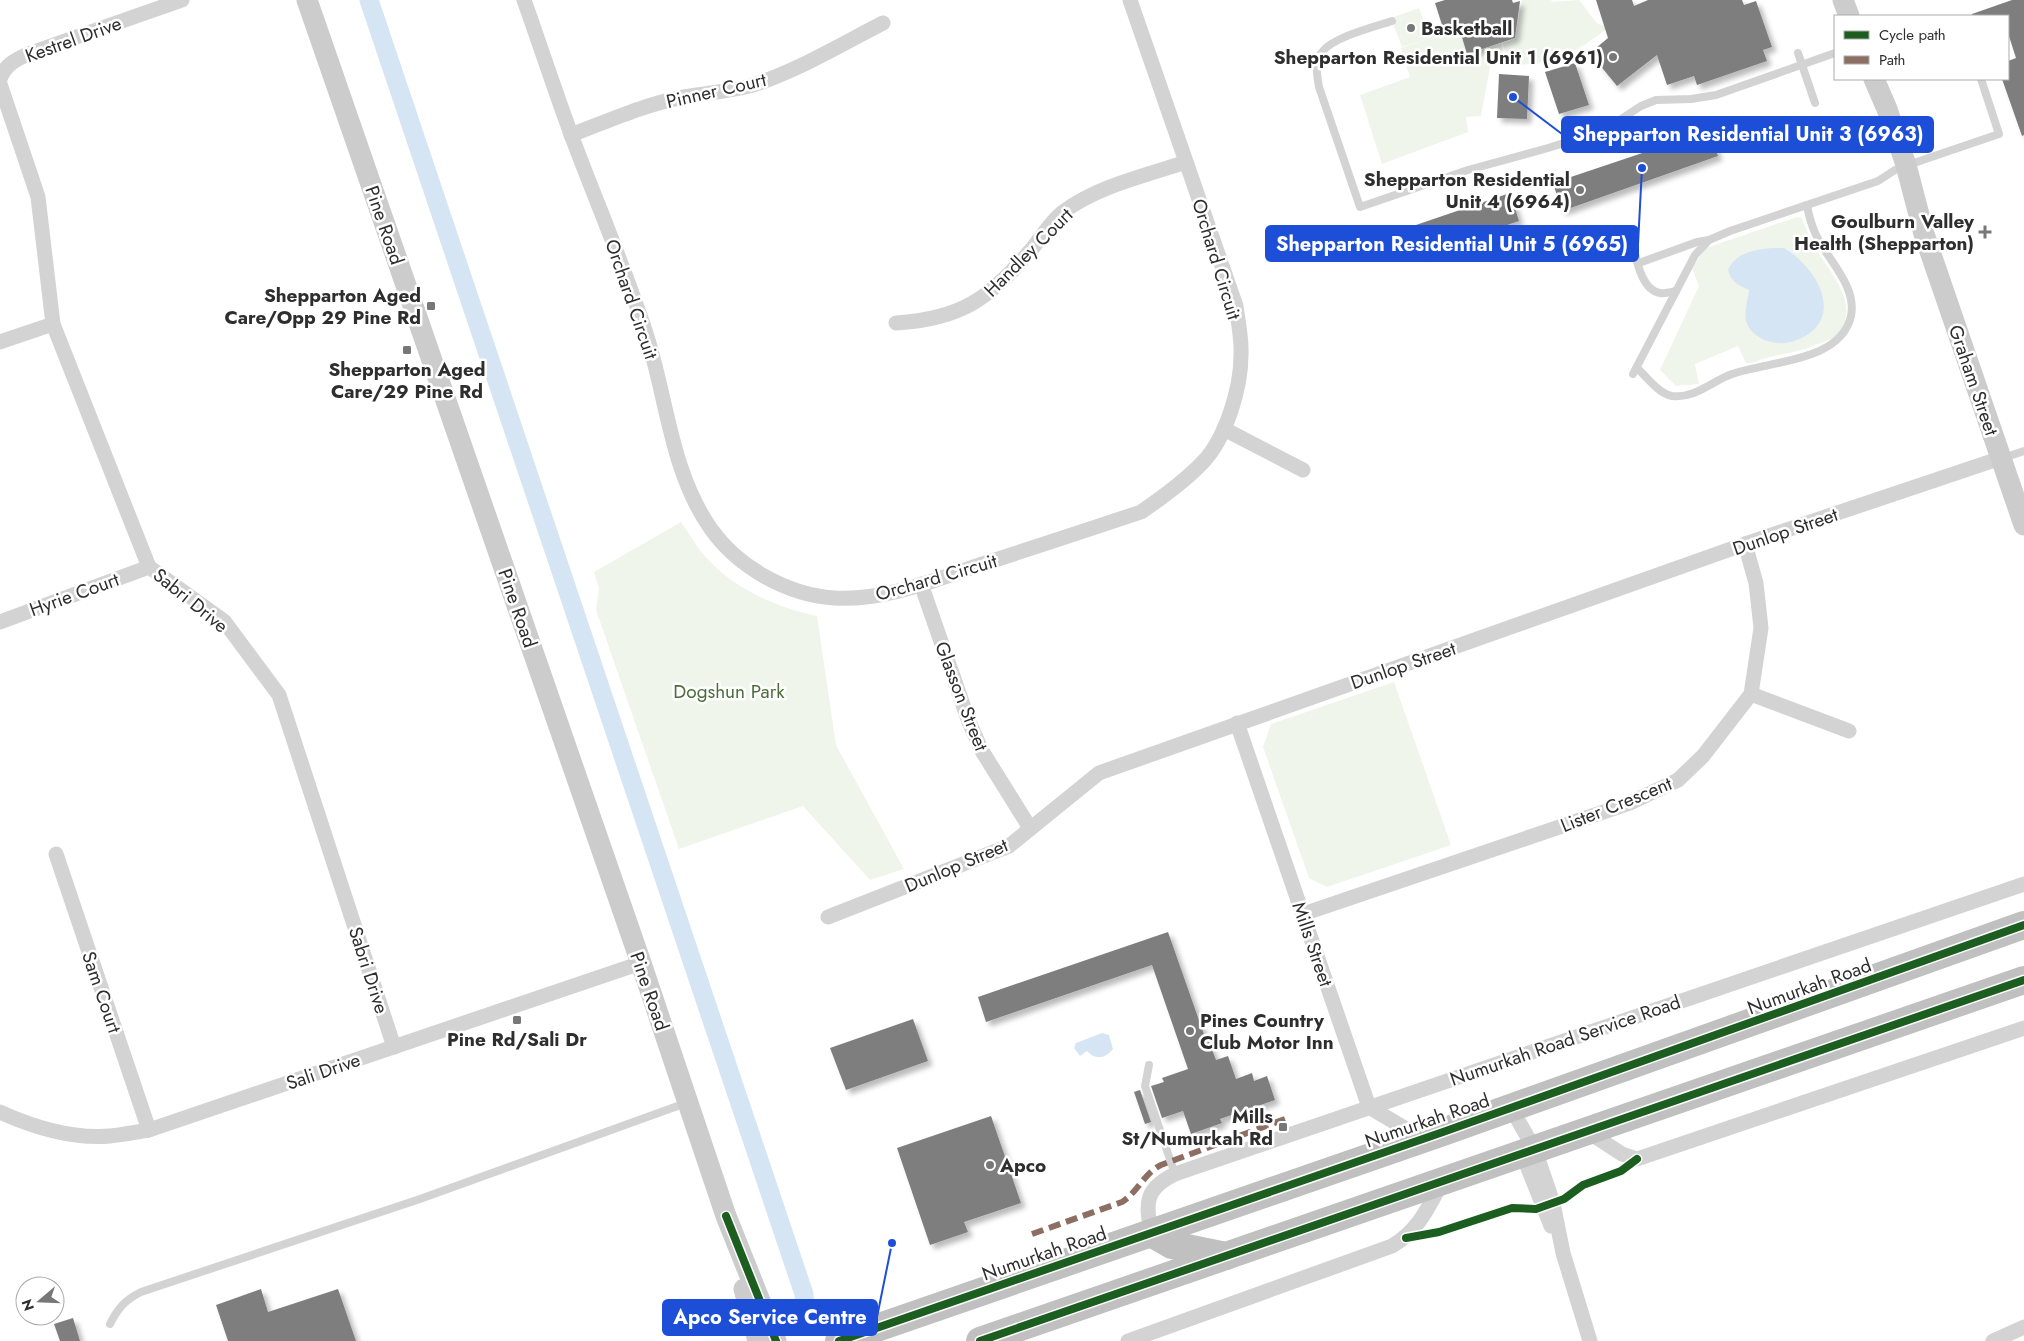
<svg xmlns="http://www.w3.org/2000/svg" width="2024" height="1341" viewBox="0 0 2024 1341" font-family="Jost,sans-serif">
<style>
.green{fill:#eff5eb}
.water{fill:#d6e5f4}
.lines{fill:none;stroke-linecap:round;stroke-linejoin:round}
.canal{stroke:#d6e5f4;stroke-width:19}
.building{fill:#7e7e7e;filter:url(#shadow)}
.lane{stroke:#d3d3d3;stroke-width:8}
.street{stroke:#d3d3d3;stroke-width:15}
.secondary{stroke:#ccc;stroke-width:21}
.highway{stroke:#c0c0c0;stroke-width:28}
.quiet{stroke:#8d6e63;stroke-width:6;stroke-dasharray:12 6;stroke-linecap:butt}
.cycleway-casing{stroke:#fff;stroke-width:11}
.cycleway{stroke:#1b5e20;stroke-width:8}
.poi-dot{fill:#777;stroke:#fff;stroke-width:2}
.labels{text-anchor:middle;stroke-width:5;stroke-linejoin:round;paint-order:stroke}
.poi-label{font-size:19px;font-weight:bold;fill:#2e2e2e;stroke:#fff;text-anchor:end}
.street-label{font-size:19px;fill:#2e2e2e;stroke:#fff}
.park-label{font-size:19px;fill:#4b6e38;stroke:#fff}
.leader{fill:none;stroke:#1d4ed8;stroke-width:2}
.callout-dot{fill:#1d4ed8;stroke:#fff;stroke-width:2}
.callout{fill:#1d4ed8;stroke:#1d4ed8;stroke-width:2}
.callout-label{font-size:20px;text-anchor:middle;font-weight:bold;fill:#fff}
</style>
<defs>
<filter id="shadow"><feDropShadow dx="4.5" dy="4.5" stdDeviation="2.5" flood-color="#0004"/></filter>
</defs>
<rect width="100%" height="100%" fill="#fff"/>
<g class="green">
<path d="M1522,0H1551L1552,2L1579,0L1597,23L1608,28C1575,53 1550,68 1508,64L1503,43L1515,39Z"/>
<path d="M1419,8L1428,33L1458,24L1467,54L1501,43L1506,64L1491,61L1481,116L1466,117L1468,132L1382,164L1360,95L1410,77L1401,48L1431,38L1402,47L1391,18Z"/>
<path d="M1797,217L1802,218C1807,233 1814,247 1823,260C1837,281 1858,308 1839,333C1834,339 1823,342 1815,345C1795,354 1772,354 1752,363H1746L1738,346L1695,364L1699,384L1676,386L1660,370L1699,286L1692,268L1706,248Z"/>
<path d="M681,522C688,532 695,544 703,554C732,588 775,607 817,616L836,745L904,869L870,880L803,806L679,849L596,610L599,588L594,572Z"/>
<path d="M1394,682L1451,845L1327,887L1309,878L1263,747L1271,724Z"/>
</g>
<g class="water">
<path d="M1784,248C1818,268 1847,320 1797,340C1787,344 1778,344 1767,341C1757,337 1749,331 1746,321C1744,312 1748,299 1749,290C1738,285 1731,282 1728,270C1737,249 1764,248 1784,248Z"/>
<path d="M1102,1033L1109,1035L1113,1049C1105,1059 1095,1060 1087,1051L1080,1056L1074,1048L1076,1043Z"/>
</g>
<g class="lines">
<path class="canal" d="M369,0L804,1294L805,1314"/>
</g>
<g class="building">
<path d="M1445,0H1512L1513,3L1520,1L1515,38L1467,54L1458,24L1443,28L1435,3Z"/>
<path d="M1596,0H1632L1634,6L1648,0H1742L1744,5L1756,1L1772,47L1763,50L1767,61L1697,85L1694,76L1667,85L1657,55L1617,86L1590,53L1608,38Z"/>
<path d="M2012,0H2024V135L2022,136L2002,79H2008V61L2016,58L2008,33V16H1972V14Z"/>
<path d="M1575,63L1589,105L1559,114L1545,72Z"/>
<path d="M1499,74L1529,76L1527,119L1497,118Z"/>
<path d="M1695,116L1697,120L1705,117L1718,156L1562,211L1553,183L1681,140L1675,123Z"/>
<path d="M1510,193L1519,221L1423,254L1413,226Z"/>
<path d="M1168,932L1207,1043L1209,1042L1216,1060L1228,1056L1236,1079L1252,1073L1254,1081L1267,1076L1275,1100L1220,1119L1222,1123L1191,1134L1183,1111L1162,1118L1151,1086L1164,1082L1162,1078L1188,1069L1152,965L986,1022L978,997Z"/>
<path d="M913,1019L928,1061L846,1090L830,1048Z"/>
<path d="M1140,1090L1151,1122L1145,1124L1134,1092Z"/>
<path d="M991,1116L1021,1203L964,1222L968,1232L930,1245L897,1148Z"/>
<path d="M261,1289L268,1312L338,1289L356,1341H228L216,1305Z"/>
<path d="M73,1318L80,1341H60L54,1324Z"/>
</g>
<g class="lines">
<g class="lane">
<path d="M1392,21C1374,27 1333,37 1322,52C1314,62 1317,75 1319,87L1360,207L1468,170L1548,148L1583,137L1615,123L1641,106L1656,100L1691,99L1716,95L1835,53"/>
<path d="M1798,53L1815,103"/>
<path d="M1908,165L1999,134L1981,79"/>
<path d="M1631,239C1636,255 1640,290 1660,293C1664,294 1671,292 1676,291"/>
<path d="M1639,263L1697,242L1709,240"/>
<path d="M1637,368C1646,376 1659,394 1672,396C1695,399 1712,381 1732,374C1769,361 1841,362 1851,316C1857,287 1829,261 1817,237C1812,227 1809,217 1807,205"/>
<path d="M1633,374L1695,255L1709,240L1730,231L1878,181L1895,170"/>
<path d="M2003,458L2024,451"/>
<path d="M1149,1065L1145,1086L1175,1174"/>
<path d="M110,1324C118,1308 125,1300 141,1292L420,1199L686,1103"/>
</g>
<g class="street">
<path d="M524,0C540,45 555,91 572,137C596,201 623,264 645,330C667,396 670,471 711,529C738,567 787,595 834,598C884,601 932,581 979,565C1033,548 1087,530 1141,512C1163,497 1185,481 1203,462C1226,438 1241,388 1241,355C1242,339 1238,322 1236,306L1130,0"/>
<path d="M0,79C5,65 15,60 28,54L182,0"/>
<path d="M0,84L38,197L53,324L149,567L224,621L279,695L394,1047"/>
<path d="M571,135C608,121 645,104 684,97C709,92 734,92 759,83C802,68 842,44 883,23"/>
<path d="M896,323C961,319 989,299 1031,250C1041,238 1051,221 1063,212C1098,186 1144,176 1186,162"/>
<path d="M0,342L53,324"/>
<path d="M1224,429L1303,470"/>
<path d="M921,584L969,722L982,751L1030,828"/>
<path d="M0,622L149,567"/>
<path d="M1751,694L1849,731"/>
<path d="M1237,723L1369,1107L1423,1139"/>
<path d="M56,854L149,1130"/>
<path d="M1303,914L1630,803L1678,780L1703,756L1751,694L1761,628L1756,583L1745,544"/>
<path d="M828,917L1009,846L1099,773L1745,544L2001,458"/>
<path d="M1511,1108L1535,1150L1553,1203L1563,1253L1590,1341"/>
<path d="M0,1112C33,1127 73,1139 110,1136C123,1135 136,1132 149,1130L641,963"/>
<path d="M1588,1132L1622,1154L1637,1159L2024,1028"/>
<path d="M1520,1148L1551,1226"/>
<path d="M1151,1233C1146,1203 1144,1189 1175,1174L2024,884"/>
<path d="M1128,1341L1392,1246C1418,1231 1428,1208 1442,1182"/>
<path d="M1993,1341L2024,1327"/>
</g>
<g class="secondary">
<path d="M307,0L641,963L726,1216L776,1341"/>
<path d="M1843,0L1849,16"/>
<path d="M1874,79L1887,109L1906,165L1924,234L2024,525"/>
<path d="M744,1289L758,1341"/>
</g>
<g class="highway">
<path d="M1151,1233L1172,1245L1226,1256"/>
<path d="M839,1341L1443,1132L2024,925"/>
<path d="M980,1341L2024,980"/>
</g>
<path class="quiet" d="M1032,1234L1122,1202C1138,1192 1144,1173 1161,1165L1285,1119"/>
<defs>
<g id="cycleway">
<path d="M726,1216L776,1341"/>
<path d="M1406,1238L1439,1232L1512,1208L1536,1209L1564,1199L1583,1185L1621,1171L1637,1159"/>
<path d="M839,1341L1443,1132L2024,925"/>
<path d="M980,1341L2024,980"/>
</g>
</defs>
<use href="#cycleway" class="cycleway-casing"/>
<use href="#cycleway" class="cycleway"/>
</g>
<g class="poi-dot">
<circle cx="1411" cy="28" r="5"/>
<circle cx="1613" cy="57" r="5"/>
<circle cx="1580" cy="190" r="5"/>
<path d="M1982.5 224.5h5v5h5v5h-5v5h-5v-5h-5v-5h5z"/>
<rect x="426" y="301" width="10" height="10" rx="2.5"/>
<rect x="402" y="345" width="10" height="10" rx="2.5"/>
<rect x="512" y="1015" width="10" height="10" rx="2.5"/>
<circle cx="1190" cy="1031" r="5"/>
<rect x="1278" y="1122" width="10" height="10" rx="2.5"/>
<circle cx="990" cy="1165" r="5"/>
</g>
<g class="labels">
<g class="poi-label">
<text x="1421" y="35" text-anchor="start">Basketball</text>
<text x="1603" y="64">Shepparton Residential Unit 1 (6961)</text>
<text x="1570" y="186">Shepparton Residential<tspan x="1570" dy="22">Unit 4 (6964)</tspan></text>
<text x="1974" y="228">Goulburn Valley<tspan x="1974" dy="22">Health (Shepparton)</tspan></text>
<text x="421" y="302">Shepparton Aged<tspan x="421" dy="22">Care/Opp 29 Pine Rd</tspan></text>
<text x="407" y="376" text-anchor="middle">Shepparton Aged<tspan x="407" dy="22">Care/29 Pine Rd</tspan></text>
<text x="1200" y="1027" text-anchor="start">Pines Country<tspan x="1200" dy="22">Club Motor Inn</tspan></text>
<text x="517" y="1046" text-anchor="middle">Pine Rd/Sali Dr</text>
<text x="1273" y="1123">Mills<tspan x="1273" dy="22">St/Numurkah Rd</tspan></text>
<text x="1000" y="1172" text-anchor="start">Apco</text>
</g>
<g class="street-label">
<text transform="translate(73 39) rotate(-20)" y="7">Kestrel Drive</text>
<text transform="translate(716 90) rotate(-13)" y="7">Pinner Court</text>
<text transform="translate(385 225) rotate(71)" y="7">Pine Road</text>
<text transform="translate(1028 252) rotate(-45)" y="7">Handley Court</text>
<text transform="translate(1217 259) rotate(73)" y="7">Orchard Circuit</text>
<text transform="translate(632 299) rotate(71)" y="7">Orchard Circuit</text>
<text transform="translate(1974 380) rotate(71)" y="7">Graham Street</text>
<text transform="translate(1785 531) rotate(-19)" y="7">Dunlop Street</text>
<text transform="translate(936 577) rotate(-16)" y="7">Orchard Circuit</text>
<text transform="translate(74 594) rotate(-20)" y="7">Hyrie Court</text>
<text transform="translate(191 600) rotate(39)" y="7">Sabri Drive</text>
<text transform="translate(518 608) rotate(71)" y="7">Pine Road</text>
<text transform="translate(1403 665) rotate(-19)" y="7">Dunlop Street</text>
<text transform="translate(962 696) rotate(69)" y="7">Glasson Street</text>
<text transform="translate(1616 804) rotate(-22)" y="7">Lister Crescent</text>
<text transform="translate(956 865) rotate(-23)" y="7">Dunlop Street</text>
<text transform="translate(1313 944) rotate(71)" y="7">Mills Street</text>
<text transform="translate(369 970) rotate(72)" y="7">Sabri Drive</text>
<text transform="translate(1809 986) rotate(-20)" y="7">Numurkah Road</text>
<text transform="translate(650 991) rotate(71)" y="7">Pine Road</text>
<text transform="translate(102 992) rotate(71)" y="7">Sam Court</text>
<text transform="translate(1565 1040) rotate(-19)" y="7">Numurkah Road Service Road</text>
<text transform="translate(323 1071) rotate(-19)" y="7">Sali Drive</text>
<text transform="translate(1427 1120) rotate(-19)" y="7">Numurkah Road</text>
<text transform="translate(1044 1253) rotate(-19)" y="7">Numurkah Road</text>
</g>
<g class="park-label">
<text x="729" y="698">Dogshun Park</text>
</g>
</g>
<path class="leader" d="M1513 97L1562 134M1642 168L1638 244M892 1243L877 1317"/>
<g class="callout-dot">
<circle cx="1513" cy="97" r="5"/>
<circle cx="1642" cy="168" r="5"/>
<circle cx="892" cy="1243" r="5"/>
</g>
<g class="callout">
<rect x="1562" y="117" width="371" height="35" rx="5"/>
<rect x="1266" y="226" width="372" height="35" rx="5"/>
<rect x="663" y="1300" width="214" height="35" rx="5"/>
</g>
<g class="callout-label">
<text x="1748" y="141">Shepparton Residential Unit 3 (6963)</text>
<text x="1452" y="251">Shepparton Residential Unit 5 (6965)</text>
<text x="770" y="1324">Apco Service Centre</text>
</g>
<rect x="1834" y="15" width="175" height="65" fill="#ffffff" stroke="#ababab"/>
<rect x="1844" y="31" width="25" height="8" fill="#1b5e20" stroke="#ababab"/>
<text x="1879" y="40" font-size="15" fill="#2e2e2e">Cycle path</text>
<rect x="1844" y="56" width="25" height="8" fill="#8d6e63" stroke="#ababab"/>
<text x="1879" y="65" font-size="15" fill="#2e2e2e">Path</text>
<g transform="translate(40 1301) rotate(251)"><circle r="24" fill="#ffffff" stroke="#ababab"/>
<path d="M0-4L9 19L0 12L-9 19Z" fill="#777777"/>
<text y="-8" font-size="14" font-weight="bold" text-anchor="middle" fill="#2e2e2e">N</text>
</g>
</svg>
